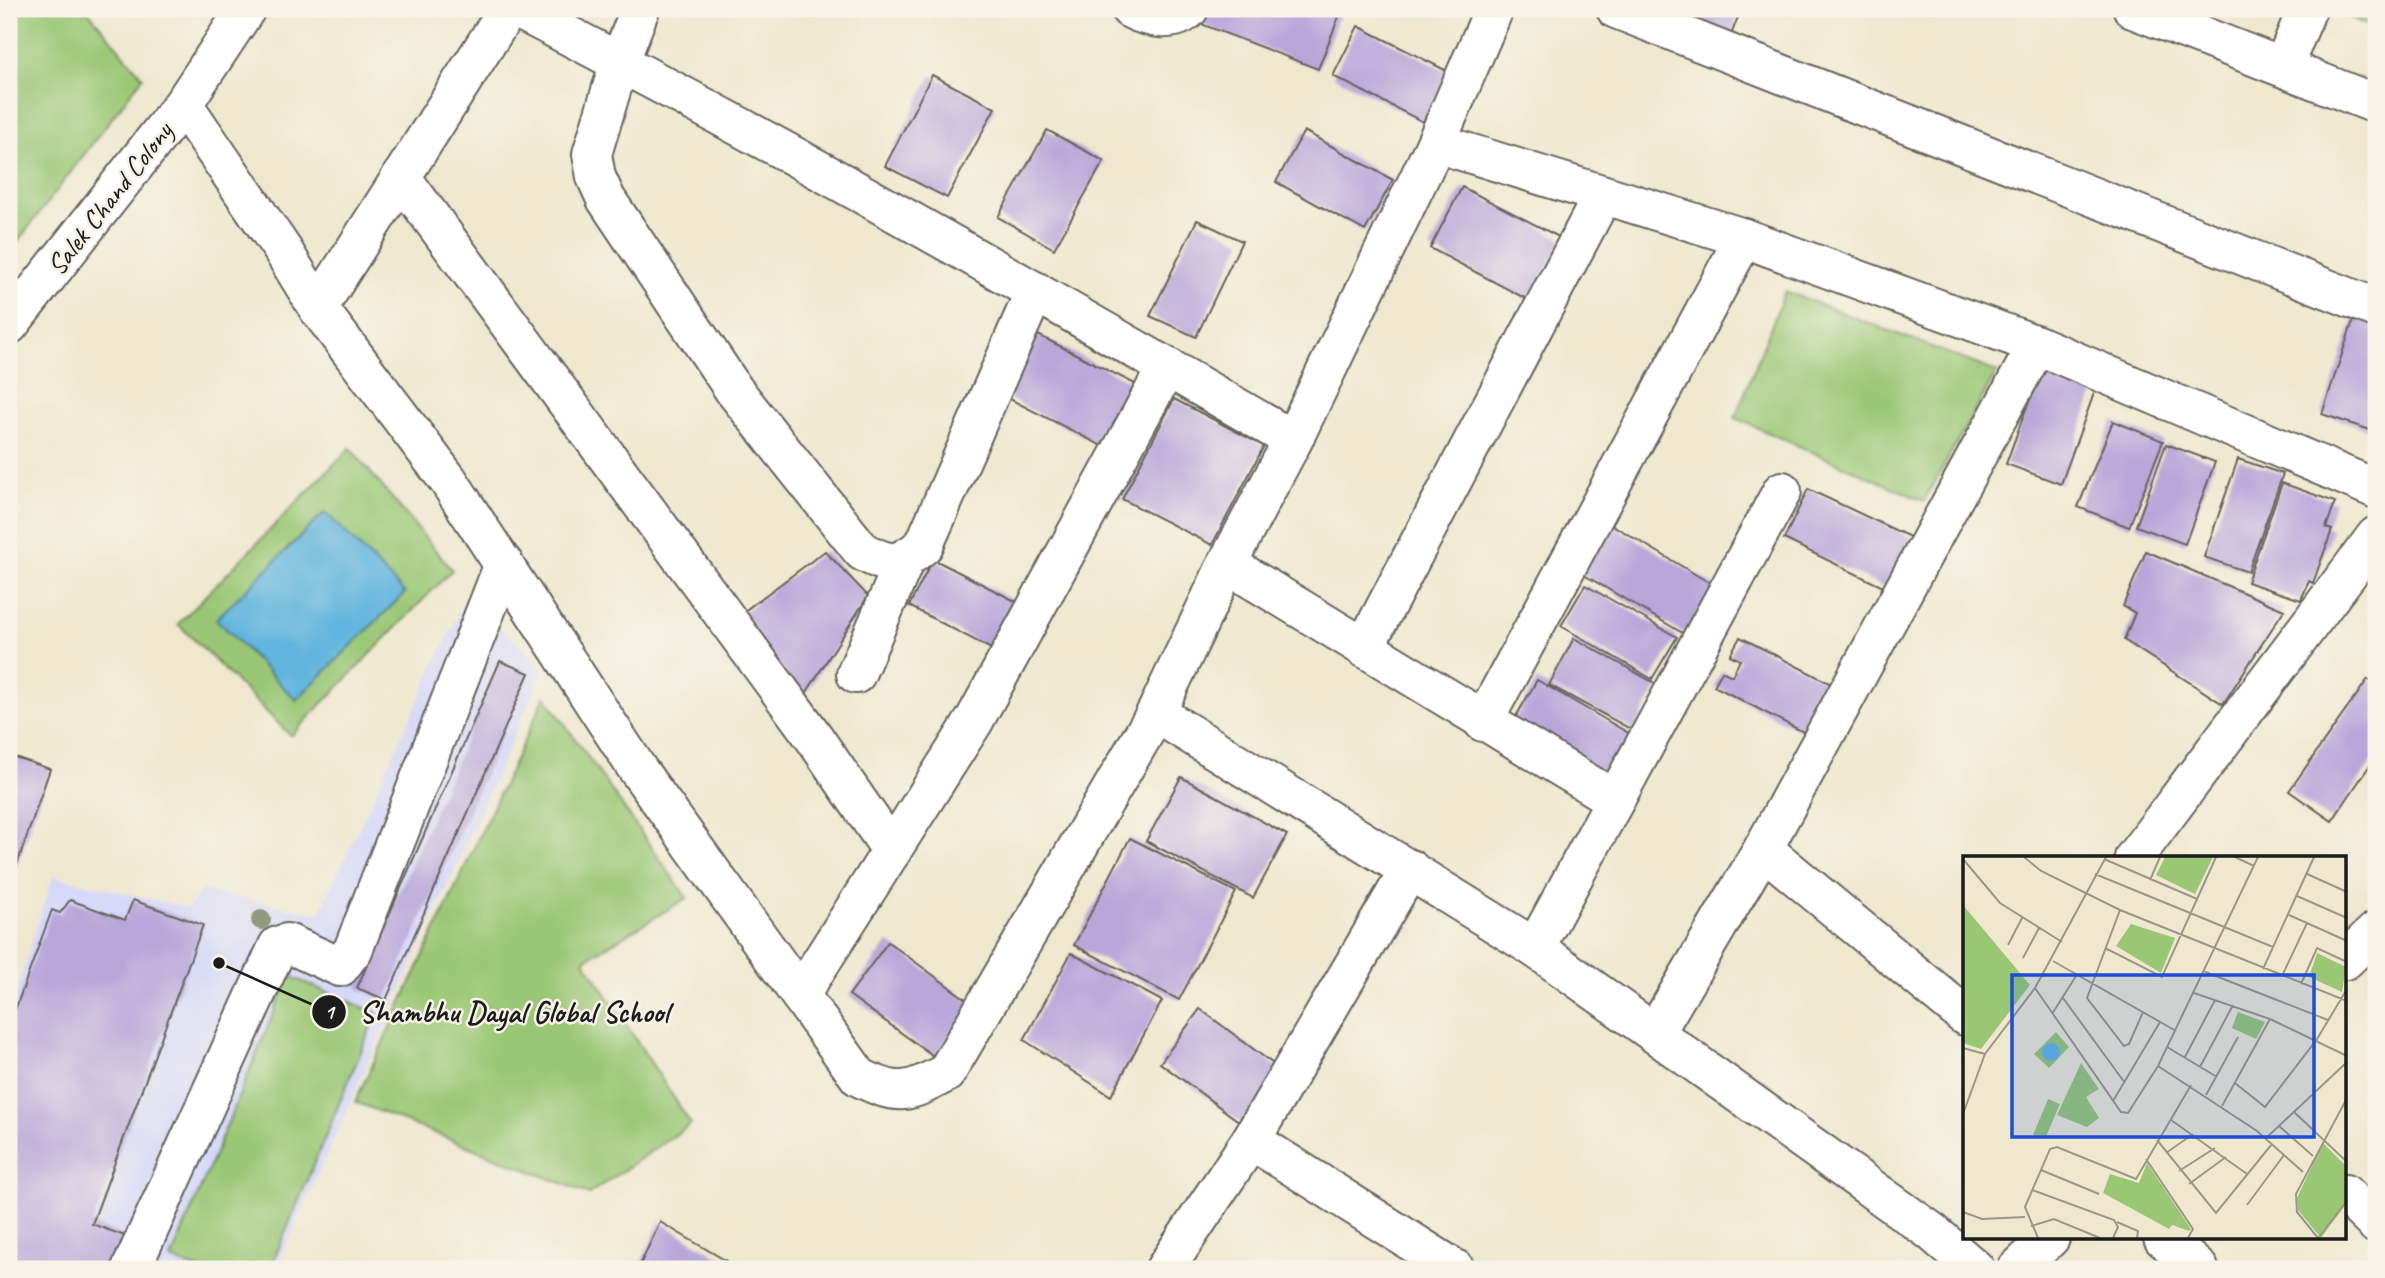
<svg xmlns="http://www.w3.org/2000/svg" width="2385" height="1278" viewBox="0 0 2385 1278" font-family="Caveat,sans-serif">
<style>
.built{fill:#d5d8f9}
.green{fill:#9ac774;stroke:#5b7248;stroke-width:2}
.water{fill:#62b5de;stroke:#3f687d;stroke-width:2}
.building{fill:#b9a7da}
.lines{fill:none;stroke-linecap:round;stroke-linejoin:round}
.minor-casing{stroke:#66635b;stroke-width:42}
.minor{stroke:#fff;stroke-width:38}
.tree{fill:#93997e}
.labels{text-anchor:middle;stroke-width:5;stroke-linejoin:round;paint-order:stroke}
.street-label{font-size:28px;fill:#1c1c1c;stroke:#f7f3e8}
.inset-road{fill:none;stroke:#9b9687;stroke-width:2}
.view{fill:#1d4ed8;fill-opacity:0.15;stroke:#1d4ed8;stroke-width:3.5}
.inset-edge{fill:none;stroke:#1c1c1c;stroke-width:3.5}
.leader{fill:none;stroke:#1c1c1c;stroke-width:2.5}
.callout-dot{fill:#1c1c1c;stroke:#f7f3e8;stroke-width:2.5}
.mark-label{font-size:21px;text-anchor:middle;font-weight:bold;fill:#fff}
.callout-label{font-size:30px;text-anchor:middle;font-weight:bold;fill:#1c1c1c;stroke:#f7f3e8;stroke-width:5;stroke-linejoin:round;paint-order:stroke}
</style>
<rect width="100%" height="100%" fill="#f7f3e8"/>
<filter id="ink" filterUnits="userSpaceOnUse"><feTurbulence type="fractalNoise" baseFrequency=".0143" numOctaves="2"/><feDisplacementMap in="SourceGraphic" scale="14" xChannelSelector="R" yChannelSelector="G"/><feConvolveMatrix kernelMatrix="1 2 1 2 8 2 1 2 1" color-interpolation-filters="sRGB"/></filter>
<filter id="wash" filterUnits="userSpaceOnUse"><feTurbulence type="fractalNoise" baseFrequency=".00686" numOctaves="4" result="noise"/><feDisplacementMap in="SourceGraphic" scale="28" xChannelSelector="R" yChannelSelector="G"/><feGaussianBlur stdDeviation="1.57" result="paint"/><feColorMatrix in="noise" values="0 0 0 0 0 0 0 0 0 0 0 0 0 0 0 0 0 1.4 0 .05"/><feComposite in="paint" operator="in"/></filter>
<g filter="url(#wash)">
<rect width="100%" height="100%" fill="#efe8cf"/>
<path class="built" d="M467,596L544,668L276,1269H171L163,1266L162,1269H9V1013L53,876L189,908L201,890L319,914Z"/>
<g class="green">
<path d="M9,9H86L143,77L9,253Z"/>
<path d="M2341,9H2376V29L2340,13Z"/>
<path d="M1785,291L1997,372L1924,501L1735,418Z"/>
<path d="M350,448L452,570L291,736L178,624Z"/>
<path d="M545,696L687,898L584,960L691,1124L589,1194L355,1102Z"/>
<path d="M289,976L377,1013L270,1269H196L171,1259Z"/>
</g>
<path class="water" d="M325,512L405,593L296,700L216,619Z"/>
<g id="blocks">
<g class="building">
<path d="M1207,9H1342L1318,69L1201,24Z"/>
<path d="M1662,9H1741L1728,43Z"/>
<path d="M1358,26L1449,72L1423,122L1333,76Z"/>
<path d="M932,75L995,108L947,198L885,166Z"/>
<path d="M1047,130L1104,161L1054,249L998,217Z"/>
<path d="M1304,131L1393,180L1365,231L1276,182Z"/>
<path d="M1462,187L1563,239L1530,301L1430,248Z"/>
<path d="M1197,220L1242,241L1196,337L1150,316Z"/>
<path d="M2354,318L2376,326V432L2322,414Z"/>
<path d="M1038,335L1137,385L1106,448L1006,397Z"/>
<path d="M2042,365L2097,385L2061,484L2006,464Z"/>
<path d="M1174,399L1264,446L1212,545L1122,499Z"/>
<path d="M2113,421L2163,441L2129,527L2078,507Z"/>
<path d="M2166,444L2215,462L2185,544L2136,526Z"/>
<path d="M2238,459L2283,474L2248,572L2204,557Z"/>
<path d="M2282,483L2335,502L2326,528L2332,530L2313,583L2309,581L2301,600L2247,582Z"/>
<path d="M1808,489L1912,538L1887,589L1784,539Z"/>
<path d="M1609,523L1720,589L1691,638L1579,572Z"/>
<path d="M825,551L868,596L803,698L739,615Z"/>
<path d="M2146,551L2284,610L2223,704L2124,640L2135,613L2123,606Z"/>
<path d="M933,559L1021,604L997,652L909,606Z"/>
<path d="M1585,585L1677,637L1652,679L1561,626Z"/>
<path d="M1740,637L1841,689L1815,738L1714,686L1722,671L1732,676L1740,660L1730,655Z"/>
<path d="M1574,638L1658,685L1634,731L1549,685Z"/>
<path d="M500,661L529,673L386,1000L357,988Z"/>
<path d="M2368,679L2376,685V756L2332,821L2289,791Z"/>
<path d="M1537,680L1637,738L1606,790L1507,732Z"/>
<path d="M9,755L50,769L9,888Z"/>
<path d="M1181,777L1287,835L1253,898L1146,841Z"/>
<path d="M1130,838L1236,892L1179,1000L1074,945Z"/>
<path d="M70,900L125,920L133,900L203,925L92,1224L125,1236L113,1269H9V1026L52,910L60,913Z"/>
<path d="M888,942L978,1008L939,1060L849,995Z"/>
<path d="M1071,953L1162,1001L1111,1096L1024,1040Z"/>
<path d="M1200,1009L1284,1072L1244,1125L1160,1063Z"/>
<path d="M660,1222L740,1269H638Z"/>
</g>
</g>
</g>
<g filter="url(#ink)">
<use href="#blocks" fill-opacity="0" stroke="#66635b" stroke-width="2"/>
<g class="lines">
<defs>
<g id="minor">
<path d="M246,9L183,104L282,249L318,308L448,480L638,770L859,1077C899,1097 908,1093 946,1073L1156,713L1227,564L1293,440L1436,143L1494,9"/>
<path d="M517,9C781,144 1037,292 1293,440"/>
<path d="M640,9L620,61L592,154L596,177L606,199L734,390L862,551C891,567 898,566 924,545L1035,291"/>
<path d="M1130,9C1147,18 1174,24 1189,9"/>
<path d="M1616,9L2376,308"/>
<path d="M2133,9L2376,104"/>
<path d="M2283,67L2307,9"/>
<path d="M1436,143L1744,238L2037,345L2376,489"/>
<path d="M401,177L813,736L892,851"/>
<path d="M318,308L508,9"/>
<path d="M9,325L183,104"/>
<path d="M1227,564L1615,800"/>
<path d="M1364,648L1603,195"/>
<path d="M856,674L904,562"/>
<path d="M1156,713L1535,948L1932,1232L1975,1269"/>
<path d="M1483,722L1744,238"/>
<path d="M1763,849L1965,1016"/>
<path d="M2134,858L2376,536"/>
<path d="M1535,948L1782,491"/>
<path d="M2345,960L2376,931"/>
<path d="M800,995L974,721L1167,367"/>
<path d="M1655,1033L1763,849L2037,345"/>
<path d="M1251,1140L1455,1269"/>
<path d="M2345,1194L2376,1224"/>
<path d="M2163,1238L2199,1269"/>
<path d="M131,1269L278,946L287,943L340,967L353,950L504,564"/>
<path d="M1165,1269L1251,1140L1410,869"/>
<path d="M2017,1269L2050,1238"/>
</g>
</defs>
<use href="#minor" class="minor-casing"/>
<use href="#minor" class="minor"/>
</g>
<circle class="tree" cx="261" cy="920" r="10"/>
</g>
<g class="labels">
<g class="street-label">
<text transform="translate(109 198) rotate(-52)" y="10">Salek Chand Colony</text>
</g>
</g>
<g transform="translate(1963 856)">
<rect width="383" height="383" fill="#efe8cf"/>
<path d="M202,1H250L232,38L193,19ZM0,49L67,129L18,193L0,187ZM168,68L212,82L198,117L153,90ZM354,97L383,111L379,136L346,121ZM275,156L302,166L293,183L269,172ZM93,176L106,191L86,212L71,198ZM118,207L136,233L123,241L136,262L124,271L94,259ZM85,243L97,248L82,283L70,279ZM360,287L383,310V348L358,382L335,354L334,342ZM184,307L228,373L226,375L209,369L206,373L140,337L147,318L176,327Z" fill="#9ac774"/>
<path d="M79 196a9 9 0 1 1 18 0a9 9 0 1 1-18 0Z" fill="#62b5de"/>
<path class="inset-road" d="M61,1L78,15L157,54L384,145M143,1L72,132L158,256L165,257L195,210L295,1M272,1L291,10M0,3L37,47L99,86M141,3L234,43M132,18L310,91M344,18L384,36M187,24L197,1M334,40L384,62M157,54L124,142L161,190L166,188L180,156M326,59L384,85M45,89L59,62M142,92L199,121L253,1M60,102L76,72M90,105L213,175M300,113L351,1M240,115L365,164M319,120L344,67M338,128L354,92L384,106M231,137L307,163L384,200M100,142L162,227M89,158L113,120M204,191L254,221M0,192L22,198M222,201L252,144M195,210L294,275L340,316M237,211L270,149M272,227L302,251L354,183L384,133M243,239L275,181M150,245L197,166M259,250L307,163M331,256L384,306M0,258L22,198L72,132M208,264L284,318M316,270L350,300M302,283L384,206M194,284L253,357L309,288M203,297L230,278M183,303L230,373L225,382M78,314L136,338M216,315L252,292M226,328L263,301M69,334L151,364L155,371L150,382M284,349L321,299M0,356L19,363L62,361M154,366L175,375L174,382M68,370L91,363L137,382M75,382L62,351L87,293L94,291L173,323L228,229M355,382L334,356L333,338L384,242M355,382L384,345"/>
<path class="view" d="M49,119H351V281H49Z"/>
<rect width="383" height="383" class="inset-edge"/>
</g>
<path class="leader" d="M219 963L329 1012"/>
<g class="callout-dot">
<circle cx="219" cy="963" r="7"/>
<circle cx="329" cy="1012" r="18"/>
</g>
<g class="mark-label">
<text x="329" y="1019">1</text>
</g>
<g class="callout-label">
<text x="514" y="1022">Shambhu Dayal Global School</text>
</g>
<rect width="2385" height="1278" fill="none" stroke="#f7f3e8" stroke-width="35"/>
</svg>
